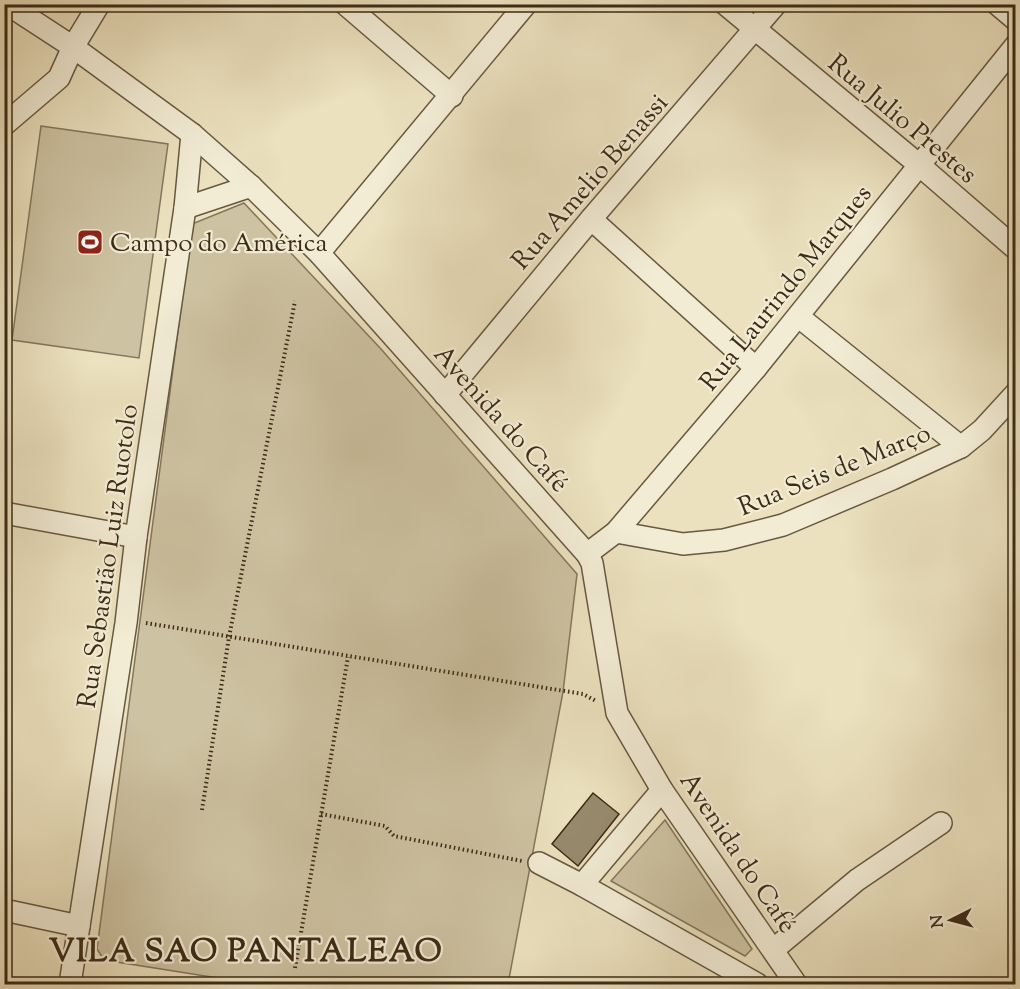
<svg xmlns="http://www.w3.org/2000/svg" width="1020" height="989" viewBox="0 0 1020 989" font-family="'Sorts Mill Goudy',serif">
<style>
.green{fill:#cdc2a1;stroke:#85765c;stroke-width:1.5}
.building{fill:#978a6d;stroke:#3d2b16;stroke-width:1.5}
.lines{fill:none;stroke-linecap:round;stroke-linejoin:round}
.street-casing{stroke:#685840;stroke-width:24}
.path{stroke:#3d2b16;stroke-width:4;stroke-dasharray:1.5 3;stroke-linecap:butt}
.street{stroke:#f2ecd5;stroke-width:21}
.labels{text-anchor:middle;stroke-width:4.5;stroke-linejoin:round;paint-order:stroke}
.street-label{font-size:26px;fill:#3d2b16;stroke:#f2ecd5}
.poi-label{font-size:26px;fill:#3d2b16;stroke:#f2ecd5;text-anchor:start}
.district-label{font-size:32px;font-weight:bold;letter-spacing:1.5px;fill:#3d2b16;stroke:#f2ecd5}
</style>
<rect width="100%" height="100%" fill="#ebe1be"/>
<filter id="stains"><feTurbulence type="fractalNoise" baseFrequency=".00333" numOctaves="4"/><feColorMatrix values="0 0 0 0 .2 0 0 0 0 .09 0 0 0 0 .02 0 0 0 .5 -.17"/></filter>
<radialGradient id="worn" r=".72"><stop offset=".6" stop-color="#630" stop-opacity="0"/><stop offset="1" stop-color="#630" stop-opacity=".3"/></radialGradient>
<g class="green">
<path d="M41,126L168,144L139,358L12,340Z"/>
<path d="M244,203L381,349L577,574L563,692L508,984H256L104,960L97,949L192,224Z"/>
<path d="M665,820L752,949L745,956L611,881Z"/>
</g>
<path class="building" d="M593,793L619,814L578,866L552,844Z"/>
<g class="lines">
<defs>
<g id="street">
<path d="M7,4L73,47L192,134L251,186L319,253L587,554L592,563L617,713L662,790L796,984"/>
<path d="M345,4L452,96"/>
<path d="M725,4L918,164L1016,249"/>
<path d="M997,4L1016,20"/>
<path d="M4,125L59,78L73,47L99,4"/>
<path d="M185,208L251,186"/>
<path d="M591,219L756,368"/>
<path d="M319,253L526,4"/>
<path d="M799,317L961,447"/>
<path d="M445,395L591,219L776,4"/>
<path d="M4,513L136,537"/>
<path d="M616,532L683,544L724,540L783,525L892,479L961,447L982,430L1016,393"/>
<path d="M587,554L616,532L756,368L1016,45"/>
<path d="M662,790L582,885L757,984"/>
<path d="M539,863L582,885"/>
<path d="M4,910L79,926"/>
<path d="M773,950L857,880L941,823"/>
<path d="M70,984L126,623L136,537L185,208L192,134"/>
</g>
</defs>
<use href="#street" class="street-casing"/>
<g class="path">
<path d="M146,623L583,694L596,701"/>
<path d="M202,810L229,637L295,301"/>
<path d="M321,814L385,826L394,836L522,861"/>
<path d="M295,968L348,657"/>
</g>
<use href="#street" class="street"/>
</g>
<defs>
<symbol id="stadium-square" viewBox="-11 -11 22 22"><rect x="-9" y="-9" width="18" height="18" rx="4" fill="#8f2418" stroke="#f2ecd5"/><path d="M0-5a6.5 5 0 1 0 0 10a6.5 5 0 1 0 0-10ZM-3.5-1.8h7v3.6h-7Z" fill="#fff"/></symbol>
</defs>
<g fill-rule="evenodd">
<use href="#stadium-square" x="75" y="227" width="30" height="30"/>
</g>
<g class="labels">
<g class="street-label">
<text transform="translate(903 118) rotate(40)" y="9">Rua Julio Prestes</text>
<text transform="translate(589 181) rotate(-49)" y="9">Rua Amelio Benassi</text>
<text transform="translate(785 287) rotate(-51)" y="9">Rua Laurindo Marques</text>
<text transform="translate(502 418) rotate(48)" y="9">Avenida do Café</text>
<text transform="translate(834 469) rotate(-22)" y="9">Rua Seis de Março</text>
<text transform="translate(107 556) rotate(-82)" y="9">Rua Sebastião Luiz Ruotolo</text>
<text transform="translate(739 852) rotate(56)" y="9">Avenida do Café</text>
</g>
<g class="poi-label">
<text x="110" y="251">Campo do América</text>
</g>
<g class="district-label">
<text x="246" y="961">VILA SAO PANTALEAO</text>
</g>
</g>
<rect width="1020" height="989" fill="none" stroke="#ebe1be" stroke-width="24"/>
<rect x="6" y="6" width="1008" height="977" fill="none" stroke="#3d2b16" stroke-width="3"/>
<rect x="12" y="12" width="996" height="965" fill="none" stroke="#3d2b16" stroke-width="1.5"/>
<g transform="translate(951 920) rotate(264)" stroke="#f2ecd5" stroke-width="4.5" paint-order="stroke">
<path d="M0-4.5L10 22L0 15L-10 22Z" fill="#3d2b16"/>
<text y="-9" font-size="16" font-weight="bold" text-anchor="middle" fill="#3d2b16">N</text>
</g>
<rect width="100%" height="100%" filter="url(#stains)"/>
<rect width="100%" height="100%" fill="url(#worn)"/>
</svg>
